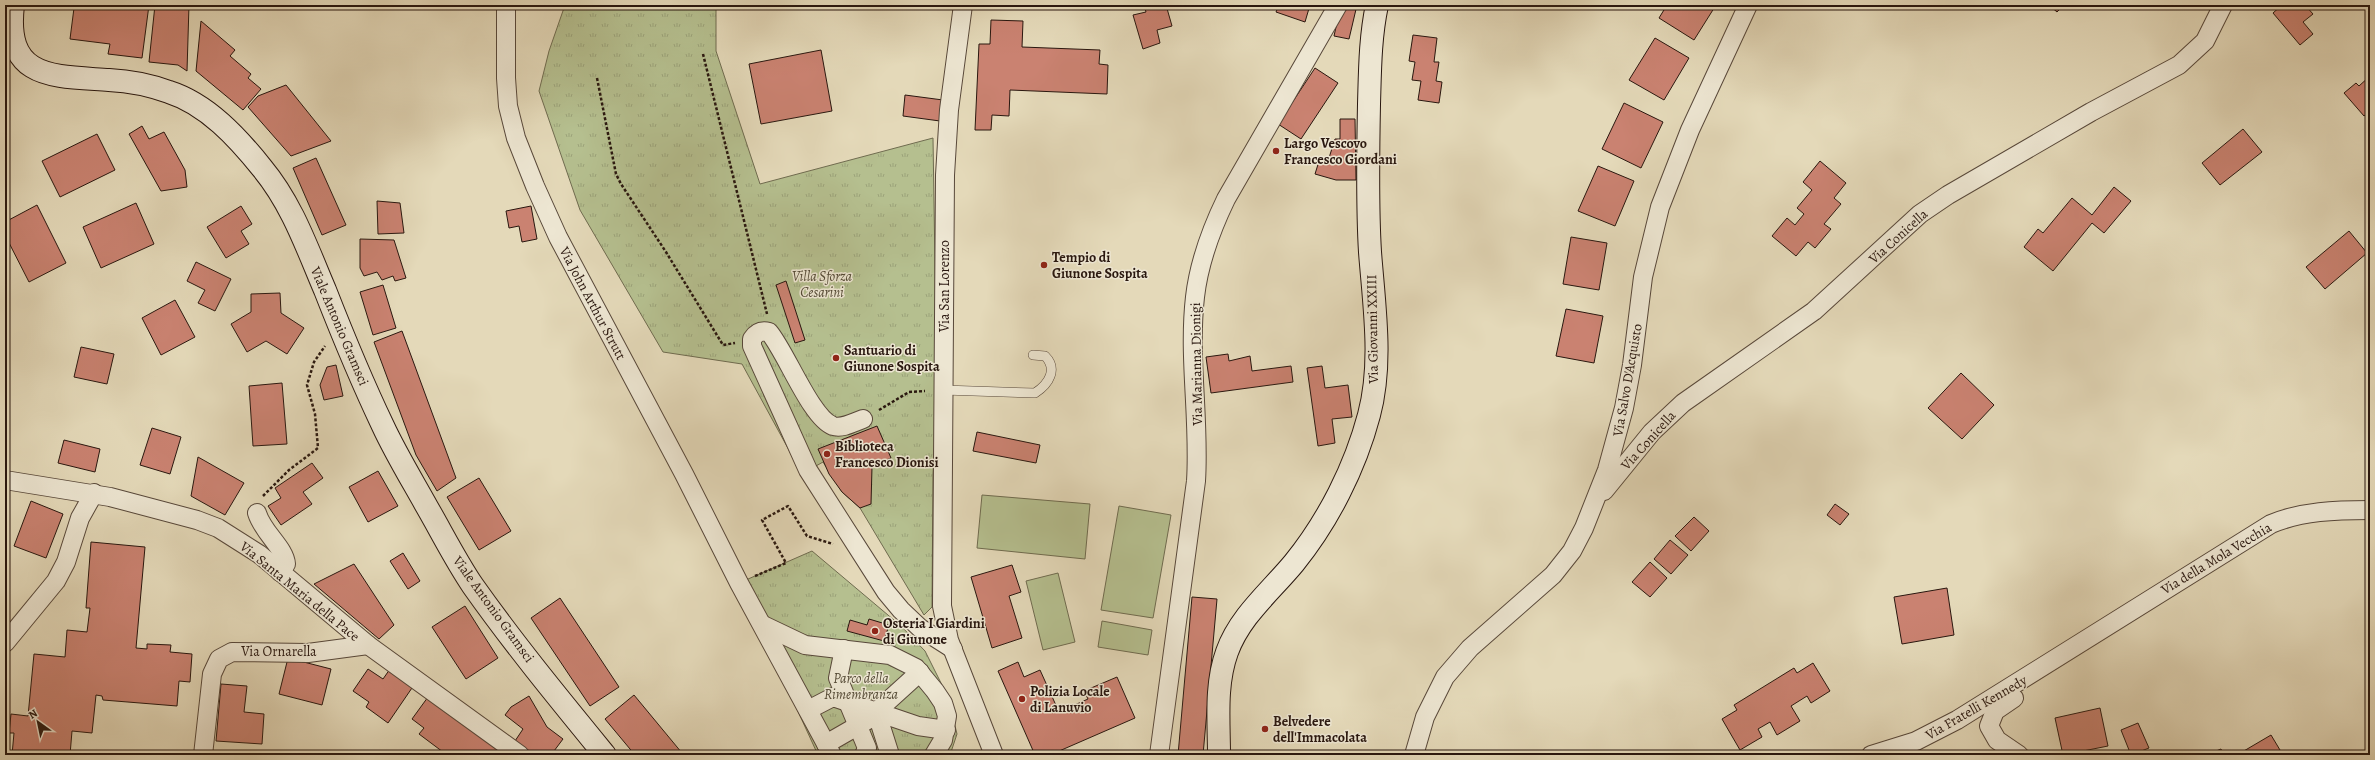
<svg xmlns="http://www.w3.org/2000/svg" width="2375" height="760" viewBox="0 0 2375 760" font-family="Alegreya,serif">
<style>
.park{fill:url(#park-tufts);stroke:#6f6b4f}
.pitch{fill:#b5bf8f;stroke:#6f6b4f}
.building{fill:#ca8271;stroke:#29170f}
.lines{fill:none;stroke-linecap:round;stroke-linejoin:round}
.lane-casing{stroke:#58483a;stroke-width:10}
.street-casing{stroke:#58483a;stroke-width:20}
.secondary-casing{stroke:#29170f;stroke-width:24}
.path{stroke:#29170f;stroke-width:2.5;stroke-dasharray:3 2;stroke-linecap:butt}
.lane{stroke:#ede6d2;stroke-width:9}
.street{stroke:#ede6d2;stroke-width:18}
.secondary{stroke:#ede6d2;stroke-width:22}
.poi-dot{fill:#8f2418;stroke:#ede6d2;stroke-width:1.5}
.labels{text-anchor:middle;stroke-width:3;stroke-linejoin:round;paint-order:stroke}
.poi-label{font-size:14px;font-weight:bold;fill:#29170f;stroke:#ede6d2;text-anchor:start}
.street-label{font-size:14px;fill:#29170f;stroke:#ede6d2}
.park-label{font-size:14px;font-style:italic;fill:#534935;stroke:#ede6d2}
</style>
<defs>
<pattern id="park-tufts" width="24" height="20" patternUnits="userSpaceOnUse"><rect width="24" height="20" fill="#b5bf8f"/><path d="M3 7l-1-3M5 7V3M7 7l1-3M15 17l-1-3M17 17v-4M19 17l1-3" fill="none" stroke="#9ca37a"/></pattern>
</defs>
<rect width="100%" height="100%" fill="#e4d9b9"/>
<filter id="stains"><feTurbulence type="fractalNoise" baseFrequency=".005" numOctaves="4"/><feColorMatrix values="0 0 0 0 .2 0 0 0 0 .09 0 0 0 0 .02 0 0 0 .5 -.17"/></filter>
<radialGradient id="worn" r=".72"><stop offset=".6" stop-color="#630" stop-opacity="0"/><stop offset="1" stop-color="#630" stop-opacity=".3"/></radialGradient>
<g class="park">
<path d="M565,5H716V51L760,184L933,138L937,395L933,475L932,607L924,615L860,508L842,492L823,462L802,474L742,364L663,352L580,210L539,91L549,51Z"/>
<path d="M812,551L901,626L925,651L948,697L957,734L950,755H818L739,583Z"/>
</g>
<g class="pitch">
<path d="M982,495L1090,504L1085,559L977,548Z"/>
<path d="M1119,506L1171,515L1153,618L1101,610Z"/>
<path d="M1058,573L1075,642L1043,650L1026,581Z"/>
<path d="M1102,621L1152,630L1148,655L1098,647Z"/>
</g>
<g class="building">
<path d="M82,5H149L142,58L108,54L110,44L70,39L74,8L82,9Z"/>
<path d="M155,5H189L187,71L178,65L149,62Z"/>
<path d="M1144,5H1166L1172,26L1157,30L1160,43L1143,49L1133,15L1146,12Z"/>
<path d="M1279,5H1310L1305,22L1276,12Z"/>
<path d="M1341,5H1357L1349,39L1334,36Z"/>
<path d="M1667,5H1716L1694,40L1659,18Z"/>
<path d="M2049,5H2064L2057,12Z"/>
<path d="M2282,5H2305L2313,14L2303,22L2313,34L2300,45L2273,13Z"/>
<path d="M991,20L1023,21L1022,47L1100,50L1099,64L1108,65L1107,94L1010,90L1009,116L992,115L991,130H975L979,44H990Z"/>
<path d="M201,21L235,50L230,56L251,74L248,78L261,89L243,110L196,71Z"/>
<path d="M1413,35L1437,38L1434,62H1439L1436,81L1442,82L1439,103L1418,100L1421,81L1412,80L1415,62L1409,61Z"/>
<path d="M1655,38L1689,58L1664,100L1629,80Z"/>
<path d="M821,50L832,111L761,124L749,64Z"/>
<path d="M1315,68L1338,83L1301,139L1278,124Z"/>
<path d="M2370,76V111L2364,116L2344,93L2356,83L2359,86Z"/>
<path d="M286,85L331,141L291,156L248,107L258,96Z"/>
<path d="M905,95L943,100L940,121L903,116Z"/>
<path d="M1624,103L1663,122L1641,168L1602,149Z"/>
<path d="M1340,119H1355L1356,180H1336L1315,174L1320,158L1328,161L1335,139H1340Z"/>
<path d="M142,126L149,139L164,132L185,170L187,187L161,191L129,134Z"/>
<path d="M2243,129L2262,152L2220,185L2202,163Z"/>
<path d="M97,134L115,170L60,197L42,161Z"/>
<path d="M316,158L346,225L322,235L293,168Z"/>
<path d="M1820,161L1846,183L1834,198L1841,204L1824,224L1831,229L1815,248L1808,242L1796,256L1772,236L1787,218L1795,225L1804,214L1797,208L1812,190L1803,182Z"/>
<path d="M1598,166L1634,181L1615,226L1578,211Z"/>
<path d="M2114,187L2131,201L2104,233L2092,223L2053,271L2024,247L2038,229L2043,233L2072,198L2092,215Z"/>
<path d="M377,201L400,203L404,233L378,234Z"/>
<path d="M136,203L154,244L101,268L83,227Z"/>
<path d="M37,205L66,263L29,282L5,235V222Z"/>
<path d="M241,206L252,224L241,231L249,244L226,258L207,227Z"/>
<path d="M531,206L537,239L522,242L519,226L509,228L506,211Z"/>
<path d="M2349,231L2367,253L2325,289L2306,267Z"/>
<path d="M1571,237L1607,243L1599,290L1563,284Z"/>
<path d="M360,239L394,240L406,278L395,281L393,276L382,280L377,272L364,276L360,268Z"/>
<path d="M196,262L231,279L215,311L198,303L205,290L187,281Z"/>
<path d="M786,281L805,340L795,343L776,285Z"/>
<path d="M383,285L396,328L373,335L360,292Z"/>
<path d="M280,293L281,313L304,328L287,354L266,341L247,352L231,324L251,312V294Z"/>
<path d="M175,300L195,337L161,355L142,318Z"/>
<path d="M1566,309L1603,316L1594,363L1556,356Z"/>
<path d="M402,331L456,478L437,491L416,455L374,342Z"/>
<path d="M81,347L114,354L107,384L74,377Z"/>
<path d="M1228,354L1229,361L1250,356L1252,371L1291,366L1293,382L1211,393L1206,357Z"/>
<path d="M336,365L343,396L324,400L320,385L327,367Z"/>
<path d="M1322,366L1325,388L1348,385L1352,417L1332,419L1335,443L1318,446L1307,368Z"/>
<path d="M1961,373L1994,405L1962,439L1928,408Z"/>
<path d="M282,383L287,444L253,446L249,386Z"/>
<path d="M877,426L891,458L872,467L871,504L860,508L842,492L829,474L818,449Z"/>
<path d="M152,428L181,437L170,474L140,465Z"/>
<path d="M977,432L1040,445L1036,463L973,451Z"/>
<path d="M64,440L100,449L95,472L58,463Z"/>
<path d="M198,457L244,483L225,515L191,496Z"/>
<path d="M312,463L323,478L303,492L312,504L281,525L268,506L281,498L275,488Z"/>
<path d="M378,471L398,506L368,522L349,487Z"/>
<path d="M479,478L511,531L479,550L447,497Z"/>
<path d="M31,501L63,514L46,558L14,546Z"/>
<path d="M1835,504L1849,514L1840,525L1827,515Z"/>
<path d="M1694,517L1709,531L1691,551L1675,536Z"/>
<path d="M1670,540L1688,555L1671,574L1654,559Z"/>
<path d="M91,542L145,547L136,648L147,649V644L171,645L170,652L192,654L190,682L179,681L177,706L103,700L102,696L96,695L92,733L72,731L70,755H12L14,733H9L11,714L28,716L34,654L65,657L67,630L87,632L90,608H86Z"/>
<path d="M403,553L420,581L408,589L390,561Z"/>
<path d="M1650,562L1667,578L1650,597L1632,582Z"/>
<path d="M354,564L394,625L379,639L314,584Z"/>
<path d="M1012,565L1021,592L1009,596L1022,638L992,648L971,577Z"/>
<path d="M1947,588L1954,635L1902,644L1894,597Z"/>
<path d="M1192,597L1217,599L1203,755H1178Z"/>
<path d="M560,598L619,687L590,706L531,618Z"/>
<path d="M465,606L498,658L466,679L432,627Z"/>
<path d="M869,619L889,625L884,641L847,631L850,620L867,625Z"/>
<path d="M288,658L331,669L322,705L279,694Z"/>
<path d="M1018,662L1024,677L1040,670L1059,712L1088,699L1084,691L1117,677L1135,718L1050,755H1035L998,671Z"/>
<path d="M1813,663L1830,691L1811,703L1807,696L1791,706L1800,721L1777,735L1770,722L1758,729L1762,737L1740,750L1722,719L1737,710L1734,705L1794,668L1797,673Z"/>
<path d="M368,669L383,679L390,669L414,685L388,723L366,707L369,702L353,691Z"/>
<path d="M221,684L247,686L244,712L264,714L262,744L216,741Z"/>
<path d="M634,695L682,753L680,755H635L605,719Z"/>
<path d="M529,696L547,727L563,739L551,755H535L515,741L523,729L505,715L511,707Z"/>
<path d="M428,697L505,755H447L419,734L424,728L412,719Z"/>
<path d="M2100,708L2108,746L2063,755L2055,718Z"/>
<path d="M2138,723L2149,748L2131,755L2121,730Z"/>
<path d="M2271,735L2283,755H2237Z"/>
<path d="M2221,749L2224,755H2206Z"/>
</g>
<g class="lines">
<defs>
<path id="lane" d="M943,390L1035,393C1049,384 1058,369 1045,356L1033,355"/>
<g id="street">
<path d="M506,5V78L508,106L516,138L535,186L558,237L684,474L739,583L832,755"/>
<path d="M963,5L949,110L945,175L942,606L949,640L994,755"/>
<path d="M863,419C854,422 843,429 833,426C811,418 786,352 769,332C761,330 756,333 752,339V346L808,470L886,592L901,610L920,628L953,649"/>
<path d="M5,480L110,497L197,520L218,528L259,554L368,645L520,755"/>
<path d="M1604,491L1652,432L1683,403L1814,311L1920,214L1948,195L2091,112L2179,65L2205,41L2223,5"/>
<path d="M257,513C263,533 285,548 286,564L280,572"/>
<path d="M763,625L805,645L890,655L916,668L935,691L943,703L947,716L943,740L934,755"/>
<path d="M5,643L56,581L66,562L80,518L94,493"/>
<path d="M844,649L838,678L867,748L864,755"/>
<path d="M2014,698L1995,711L1989,726L1997,740L2019,755"/>
<path d="M808,710L833,697L918,726L946,730"/>
<path d="M876,711L890,755"/>
<path d="M826,744L866,721L920,672"/>
<path d="M203,755L212,674L219,659L232,652L308,653L368,645"/>
<path d="M1159,755L1196,481C1200,420 1188,358 1195,297C1199,262 1211,230 1226,199L1338,5"/>
<path d="M1414,755L1425,717L1445,677L1470,648L1553,575L1572,551L1584,528L1607,470L1624,408L1632,365L1643,277L1660,207L1690,130L1748,5"/>
<path d="M1871,755L1916,741L1957,720L2271,524C2302,511 2336,510 2370,510"/>
</g>
<g id="secondary">
<path d="M13,5C4,80 53,76 109,80C129,81 150,85 169,92C207,104 238,138 262,168C292,204 307,248 325,290C343,336 362,382 383,426C396,454 412,480 427,507C442,533 456,561 473,586C514,644 560,700 605,755"/>
<path d="M1219,755C1219,721 1215,685 1227,652C1240,616 1270,592 1294,563C1328,521 1355,468 1369,415C1383,363 1374,305 1370,252C1367,203 1368,154 1369,104C1370,71 1370,38 1377,5"/>
</g>
</defs>
<use href="#lane" class="lane-casing"/>
<use href="#street" class="street-casing"/>
<use href="#secondary" class="secondary-casing"/>
<g class="path">
<path d="M703,54L767,314"/>
<path d="M597,78L616,174L621,184L666,252L723,345L735,343"/>
<path d="M879,410L909,392L925,391"/>
<path d="M263,496L289,470L318,448L315,414L307,385L314,362L325,346"/>
<path d="M755,576L786,563L762,520L788,506L807,536L833,544"/>
</g>
<use href="#lane" class="lane"/>
<use href="#street" class="street"/>
<use href="#secondary" class="secondary"/>
</g>
<g class="poi-dot">
<circle cx="1276" cy="151" r="4"/>
<circle cx="1044" cy="265" r="4"/>
<circle cx="836" cy="358" r="4"/>
<circle cx="827" cy="454" r="4"/>
<circle cx="875" cy="631" r="4"/>
<circle cx="1022" cy="699" r="4"/>
<circle cx="1265" cy="729" r="4"/>
</g>
<g class="labels">
<g class="poi-label">
<text x="1284" y="148">Largo Vescovo<tspan x="1284" dy="16">Francesco Giordani</tspan></text>
<text x="1052" y="262">Tempio di<tspan x="1052" dy="16">Giunone Sospita</tspan></text>
<text x="844" y="355">Santuario di<tspan x="844" dy="16">Giunone Sospita</tspan></text>
<text x="835" y="451">Biblioteca<tspan x="835" dy="16">Francesco Dionisi</tspan></text>
<text x="883" y="628">Osteria I Giardini<tspan x="883" dy="16">di Giunone</tspan></text>
<text x="1030" y="696">Polizia Locale<tspan x="1030" dy="16">di Lanuvio</tspan></text>
<text x="1273" y="726">Belvedere<tspan x="1273" dy="16">dell'Immacolata</tspan></text>
</g>
<g class="street-label">
<text transform="translate(1898 236) rotate(-42)" y="5">Via Conicella</text>
<text transform="translate(944 286) rotate(-90)" y="5">Via San Lorenzo</text>
<text transform="translate(593 303) rotate(62)" y="5">Via John Arthur Strutt</text>
<text transform="translate(340 326) rotate(67)" y="5">Viale Antonio Gramsci</text>
<text transform="translate(1372 329) rotate(-91)" y="5">Via Giovanni XXIII</text>
<text transform="translate(1196 364) rotate(-91)" y="5">Via Marianna Dionigi</text>
<text transform="translate(1627 380) rotate(-80)" y="5">Via Salvo D'Acquisto</text>
<text transform="translate(1648 440) rotate(-48)" y="5">Via Conicella</text>
<text transform="translate(2216 558) rotate(-31)" y="5">Via della Mola Vecchia</text>
<text transform="translate(300 591) rotate(39)" y="5">Via Santa Maria della Pace</text>
<text transform="translate(494 609) rotate(54)" y="5">Viale Antonio Gramsci</text>
<text x="279" y="656">Via Ornarella</text>
<text transform="translate(1976 707) rotate(-30)" y="5">Via Fratelli Kennedy</text>
</g>
<g class="park-label">
<text x="822" y="281">Villa Sforza<tspan x="822" dy="16">Cesarini</tspan></text>
<text x="861" y="683">Parco della<tspan x="861" dy="16">Rimembranza</tspan></text>
</g>
</g>
<rect width="2375" height="760" fill="none" stroke="#e4d9b9" stroke-width="20"/>
<rect x="6" y="6" width="2363" height="748" fill="none" stroke="#29170f" stroke-width="2"/>
<rect x="10" y="10" width="2355" height="740" fill="none" stroke="#29170f"/>
<g transform="translate(38 722) rotate(327)" stroke="#ede6d2" stroke-width="3" paint-order="stroke">
<path d="M0-3L7 15L0 10L-7 15Z" fill="#29170f"/>
<text y="-6" font-size="11" font-weight="bold" text-anchor="middle" fill="#29170f">N</text>
</g>
<rect width="100%" height="100%" filter="url(#stains)"/>
<rect width="100%" height="100%" fill="url(#worn)"/>
</svg>
